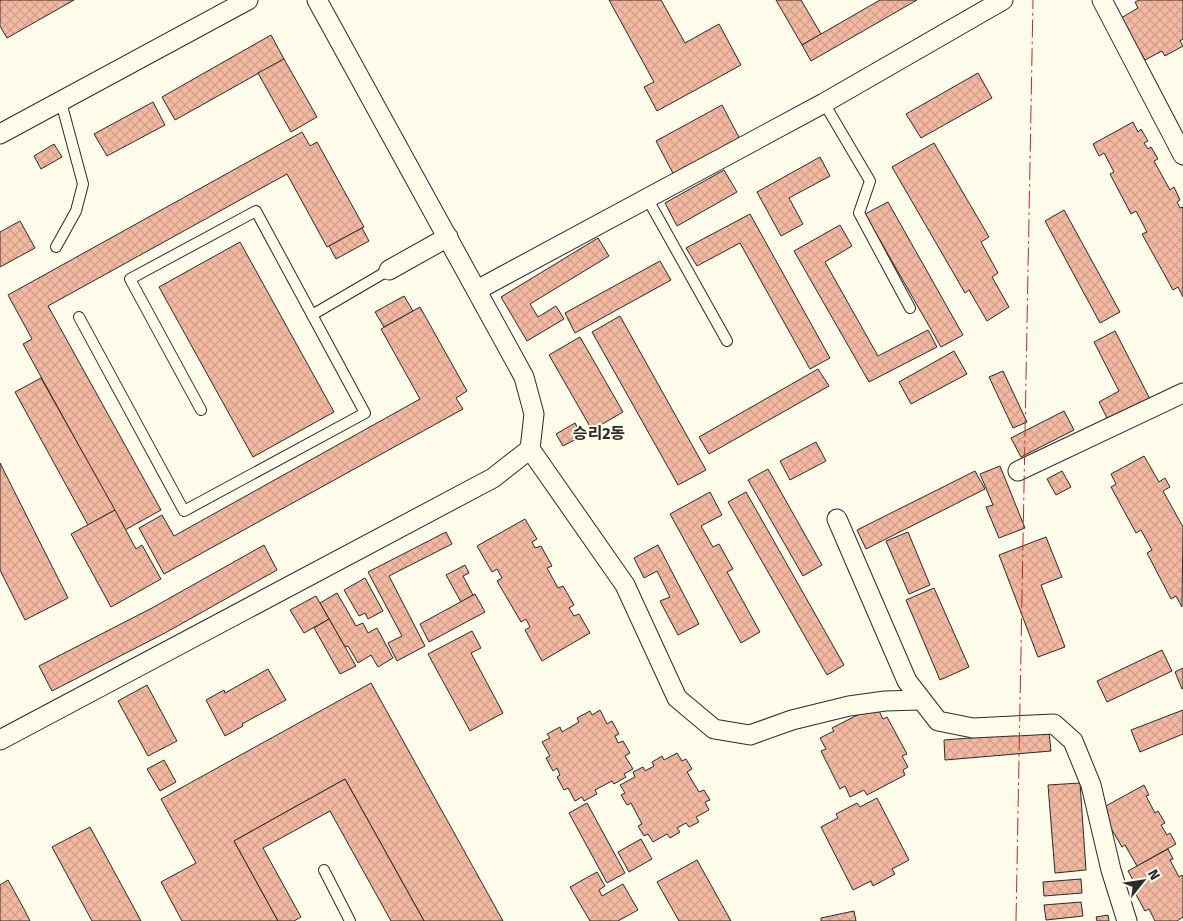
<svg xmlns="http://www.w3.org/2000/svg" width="1183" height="921" viewBox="0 0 1183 921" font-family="'Fira Sans','Noto Sans KR',sans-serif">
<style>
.building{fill:url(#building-cross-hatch);stroke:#2b2b2b}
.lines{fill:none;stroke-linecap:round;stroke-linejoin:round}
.lane-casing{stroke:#2b2b2b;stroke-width:12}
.street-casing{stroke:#2b2b2b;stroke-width:21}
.lane{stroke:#fdfbea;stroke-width:10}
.street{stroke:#fdfbea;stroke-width:19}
.power{stroke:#c62828;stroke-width:1;stroke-dasharray:18 4 2.5 4;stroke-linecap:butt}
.labels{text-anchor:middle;stroke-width:4;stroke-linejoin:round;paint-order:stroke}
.quarter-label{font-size:16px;font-weight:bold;fill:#2b2b2b;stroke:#fdfbea}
</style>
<defs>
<pattern id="building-cross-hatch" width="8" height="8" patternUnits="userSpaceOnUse" patternTransform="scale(1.25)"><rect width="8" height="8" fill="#f2b8a0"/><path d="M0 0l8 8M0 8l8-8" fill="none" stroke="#d09e8a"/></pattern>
</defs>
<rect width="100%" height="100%" fill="#fdfbea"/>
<g class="building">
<path d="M0,0H74L7,38L0,26Z"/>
<path d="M609,0H661L685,43L719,24L741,65L657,111L644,87L654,82Z"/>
<path d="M776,0H801L821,34L802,45Z"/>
<path d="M880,0H917L811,61L802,45Z"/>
<path d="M1139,0H1183V39L1180,41L1183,46L1165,56L1162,51L1145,60L1142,55L1138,58L1121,18L1138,8L1135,2Z"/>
<path d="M271,35L284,59L175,120L162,97Z"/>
<path d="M284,59L317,117L291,132L258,73Z"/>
<path d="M978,73L992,98L921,138L906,114Z"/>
<path d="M153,102L165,125L107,156L94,134Z"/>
<path d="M722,105L742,143L676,179L656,141Z"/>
<path d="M1133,122L1138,132L1141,129L1148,141L1144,143L1148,149L1151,147L1158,159L1154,161L1170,190L1174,187L1180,200L1177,202L1180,208L1183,207V297L1178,287L1173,290L1142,234L1147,232L1136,211L1131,214L1110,174L1114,172L1104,153L1099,156L1093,144Z"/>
<path d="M302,132L310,146L317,142L364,227L327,247L287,174L48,306L161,510L125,530L23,344L32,339L8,295Z"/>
<path d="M934,143L989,237L981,242L998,273L992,277L1009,307L987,321L969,290L965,293L892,167Z"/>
<path d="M54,144L62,157L41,169L34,156Z"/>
<path d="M820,157L830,176L789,198L803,224L781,236L757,192Z"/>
<path d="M724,170L737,192L677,226L665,203Z"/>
<path d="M888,202L963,335L941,347L865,214Z"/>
<path d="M1064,210L1120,312L1100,323L1045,221Z"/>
<path d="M750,214L830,358L810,369L740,243L697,266L686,248Z"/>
<path d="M20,221L35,248L0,267V232Z"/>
<path d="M840,225L852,246L825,262L878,356L928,330L937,347L869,382L794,251Z"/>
<path d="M362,228L369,241L336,259L329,246Z"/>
<path d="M598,238L609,256L530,304L538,317L556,306L564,319L527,341L501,297Z"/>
<path d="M240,242L334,412L253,457L159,287Z"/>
<path d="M660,261L671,280L575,333L565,313Z"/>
<path d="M404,296L413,311L384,327L375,312Z"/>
<path d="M420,307L467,391L456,398L463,409L164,574L139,528L162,515L174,536L420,399L381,329Z"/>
<path d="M620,316L706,470L678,485L592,332Z"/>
<path d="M1115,331L1150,399L1108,420L1099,402L1119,391L1094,342Z"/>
<path d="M580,337L623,412L592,430L549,355Z"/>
<path d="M954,351L967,374L911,404L899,382Z"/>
<path d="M818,369L829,386L709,454L699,437Z"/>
<path d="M1003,371L1027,422L1013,428L989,377Z"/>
<path d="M41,378L115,510L88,525L15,392Z"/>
<path d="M1064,411L1074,430L1021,457L1011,438Z"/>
<path d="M575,423L582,436L563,446L556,434Z"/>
<path d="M816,442L826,461L790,480L780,461Z"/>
<path d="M1144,456L1159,482L1165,478L1170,487L1163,491L1183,527L1182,607L1176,596L1171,599L1147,553L1152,550L1141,530L1136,533L1111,487L1116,484L1111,474Z"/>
<path d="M0,463L68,598L25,620L0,570Z"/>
<path d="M1000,466L1025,528L999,538L986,507L993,505L980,474Z"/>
<path d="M768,469L822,565L803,576L748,480Z"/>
<path d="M975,471L985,489L866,549L857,530Z"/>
<path d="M1062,471L1071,487L1056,495L1047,479Z"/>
<path d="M710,492L722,515L701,526L713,547L719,544L733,569L727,572L760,632L741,643L670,514Z"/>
<path d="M746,492L844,665L827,675L728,502Z"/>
<path d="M115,510L136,549L142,545L161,579L111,607L71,534Z"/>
<path d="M525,519L537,539L532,542L535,548L541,546L552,566L547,568L558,588L563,586L574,605L569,608L574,616L579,614L590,633L542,661L525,630L530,627L526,619L521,622L497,581L502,578L497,569L492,572L477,546Z"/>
<path d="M446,532L452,544L389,576L425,646L397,661L388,643L402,636L368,572Z"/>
<path d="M908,532L930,585L909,594L886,541Z"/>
<path d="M1046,537L1062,577L1041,585L1065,647L1038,657L999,555Z"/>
<path d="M264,545L277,570L165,633L52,691L39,666L152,608Z"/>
<path d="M658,545L699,624L678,635L660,601L670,597L657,571L644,578L634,558Z"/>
<path d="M465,565L469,573L463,576L473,595L461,602L446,575Z"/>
<path d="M365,578L383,611L368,619L365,613L359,616L344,590Z"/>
<path d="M934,588L969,667L940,680L906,600Z"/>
<path d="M337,593L356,626L363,623L368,633L377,628L393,658L378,667L371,655L358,663L348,646L345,647L320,603Z"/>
<path d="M475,594L485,612L429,642L420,624Z"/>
<path d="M316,596L329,619L304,633L290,610Z"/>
<path d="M329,619L356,666L340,674L314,628Z"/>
<path d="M472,631L481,648L471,653L503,713L470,731L428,654Z"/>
<path d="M1162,650L1172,671L1107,702L1097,681Z"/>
<path d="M1183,668V688L1182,689L1175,672Z"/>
<path d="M268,669L286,700L242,724L243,726L225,736L206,700L224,690L225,693Z"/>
<path d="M371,683L503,921H424L345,779L234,841L278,921H182L161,882L196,863L161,799Z"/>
<path d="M147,685L177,741L148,756L118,701Z"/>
<path d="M871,708L878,709L883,719L887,717L907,754L902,756L908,767L903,770L905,775L867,795L864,790L850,797L845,786L840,789L821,751L826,749L820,738L834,731L832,728Z"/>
<path d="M600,710L607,724L612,721L619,734L615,736L618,743L623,741L630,753L625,756L633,769L624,774L626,777L614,784L612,781L595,790L597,794L584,801L582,797L575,801L568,788L564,790L557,777L560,775L557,768L553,771L546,758L550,756L542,742L550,738L547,734L560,727L562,732L579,722L577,718L590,711L592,715Z"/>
<path d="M1183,710V734L1140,752L1131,730Z"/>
<path d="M1049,732L1051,751L945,760L944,740Z"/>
<path d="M677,753L682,761L686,759L692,769L687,772L699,792L704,790L710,800L705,802L709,810L696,817L699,822L689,827L686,823L677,828L680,832L670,838L667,834L653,842L648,834L644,836L638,826L642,824L631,803L627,805L621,795L625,793L620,785L635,777L633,772L643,767L645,771L654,766L652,762L662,756L664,760Z"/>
<path d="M164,760L176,782L160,791L147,769Z"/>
<path d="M345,779L424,921H391L330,811L263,848L301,917L294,921H278L234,841Z"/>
<path d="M1080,783L1086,870L1055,873L1048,785Z"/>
<path d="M1144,785L1149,795L1146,796L1155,813L1158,811L1165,823L1161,825L1167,835L1170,833L1176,844L1137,866L1125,845L1122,847L1105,818L1109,816L1104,807Z"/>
<path d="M877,798L909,860L892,869L895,874L873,886L871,881L853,890L821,827L838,818L836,814L857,803L860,807Z"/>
<path d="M587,803L625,873L607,883L569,813Z"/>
<path d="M90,827L141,921H92L52,847Z"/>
<path d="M641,839L652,859L629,872L618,852Z"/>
<path d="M1168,849L1173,859L1170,860L1179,877L1182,875L1183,877V917L1177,921H1155L1149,909L1145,911L1129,882L1133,880L1128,871Z"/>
<path d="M697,860L731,921H679L657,882Z"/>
<path d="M597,872L605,886L599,890L602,896L623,884L638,910L618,921H590L570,887Z"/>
<path d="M1081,879L1082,893L1044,896L1043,882Z"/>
<path d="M8,880L24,909L30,921H0V885Z"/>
<path d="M1081,902L1083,916L1046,920L1044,905Z"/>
<path d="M854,911L856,921H821V918Z"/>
<path d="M1108,915L1109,921H1097L1096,917Z"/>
</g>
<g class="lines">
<defs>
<g id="lane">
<path d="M824,103L870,181L859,213L910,308"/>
<path d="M647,198L727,341"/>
<path d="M56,247L76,211L83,184L61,102"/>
<path d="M312,315L389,270"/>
<path d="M79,317L184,511L365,413L256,211L130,279L201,410"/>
<path d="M324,870L350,921"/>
</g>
<g id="street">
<path d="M1102,0L1183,155"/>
<path d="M0,134L248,0"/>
<path d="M389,270L448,237"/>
<path d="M477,290L824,103L1003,0"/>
<path d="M530,449L625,585L677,698L714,729L750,735L792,720L849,706L885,701L920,700"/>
<path d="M1018,471L1183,393"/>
<path d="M837,519L907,681L938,721L973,728L1054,724L1073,741L1091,785L1111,870L1127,921"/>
<path d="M0,740L493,478L530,449L534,414L524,377L317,0"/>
</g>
</defs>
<use href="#lane" class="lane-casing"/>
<use href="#street" class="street-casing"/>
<use href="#lane" class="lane"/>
<use href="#street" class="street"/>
<path class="power" d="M1016,921L1033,0"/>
</g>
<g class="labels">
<g class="quarter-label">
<text x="599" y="439">승리2동</text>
</g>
</g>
<g transform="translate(1143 881) rotate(60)" stroke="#fdfbea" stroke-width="4" paint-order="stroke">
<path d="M0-4L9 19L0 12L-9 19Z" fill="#2b2b2b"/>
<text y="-8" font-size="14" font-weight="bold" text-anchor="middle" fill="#2b2b2b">N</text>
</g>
</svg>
